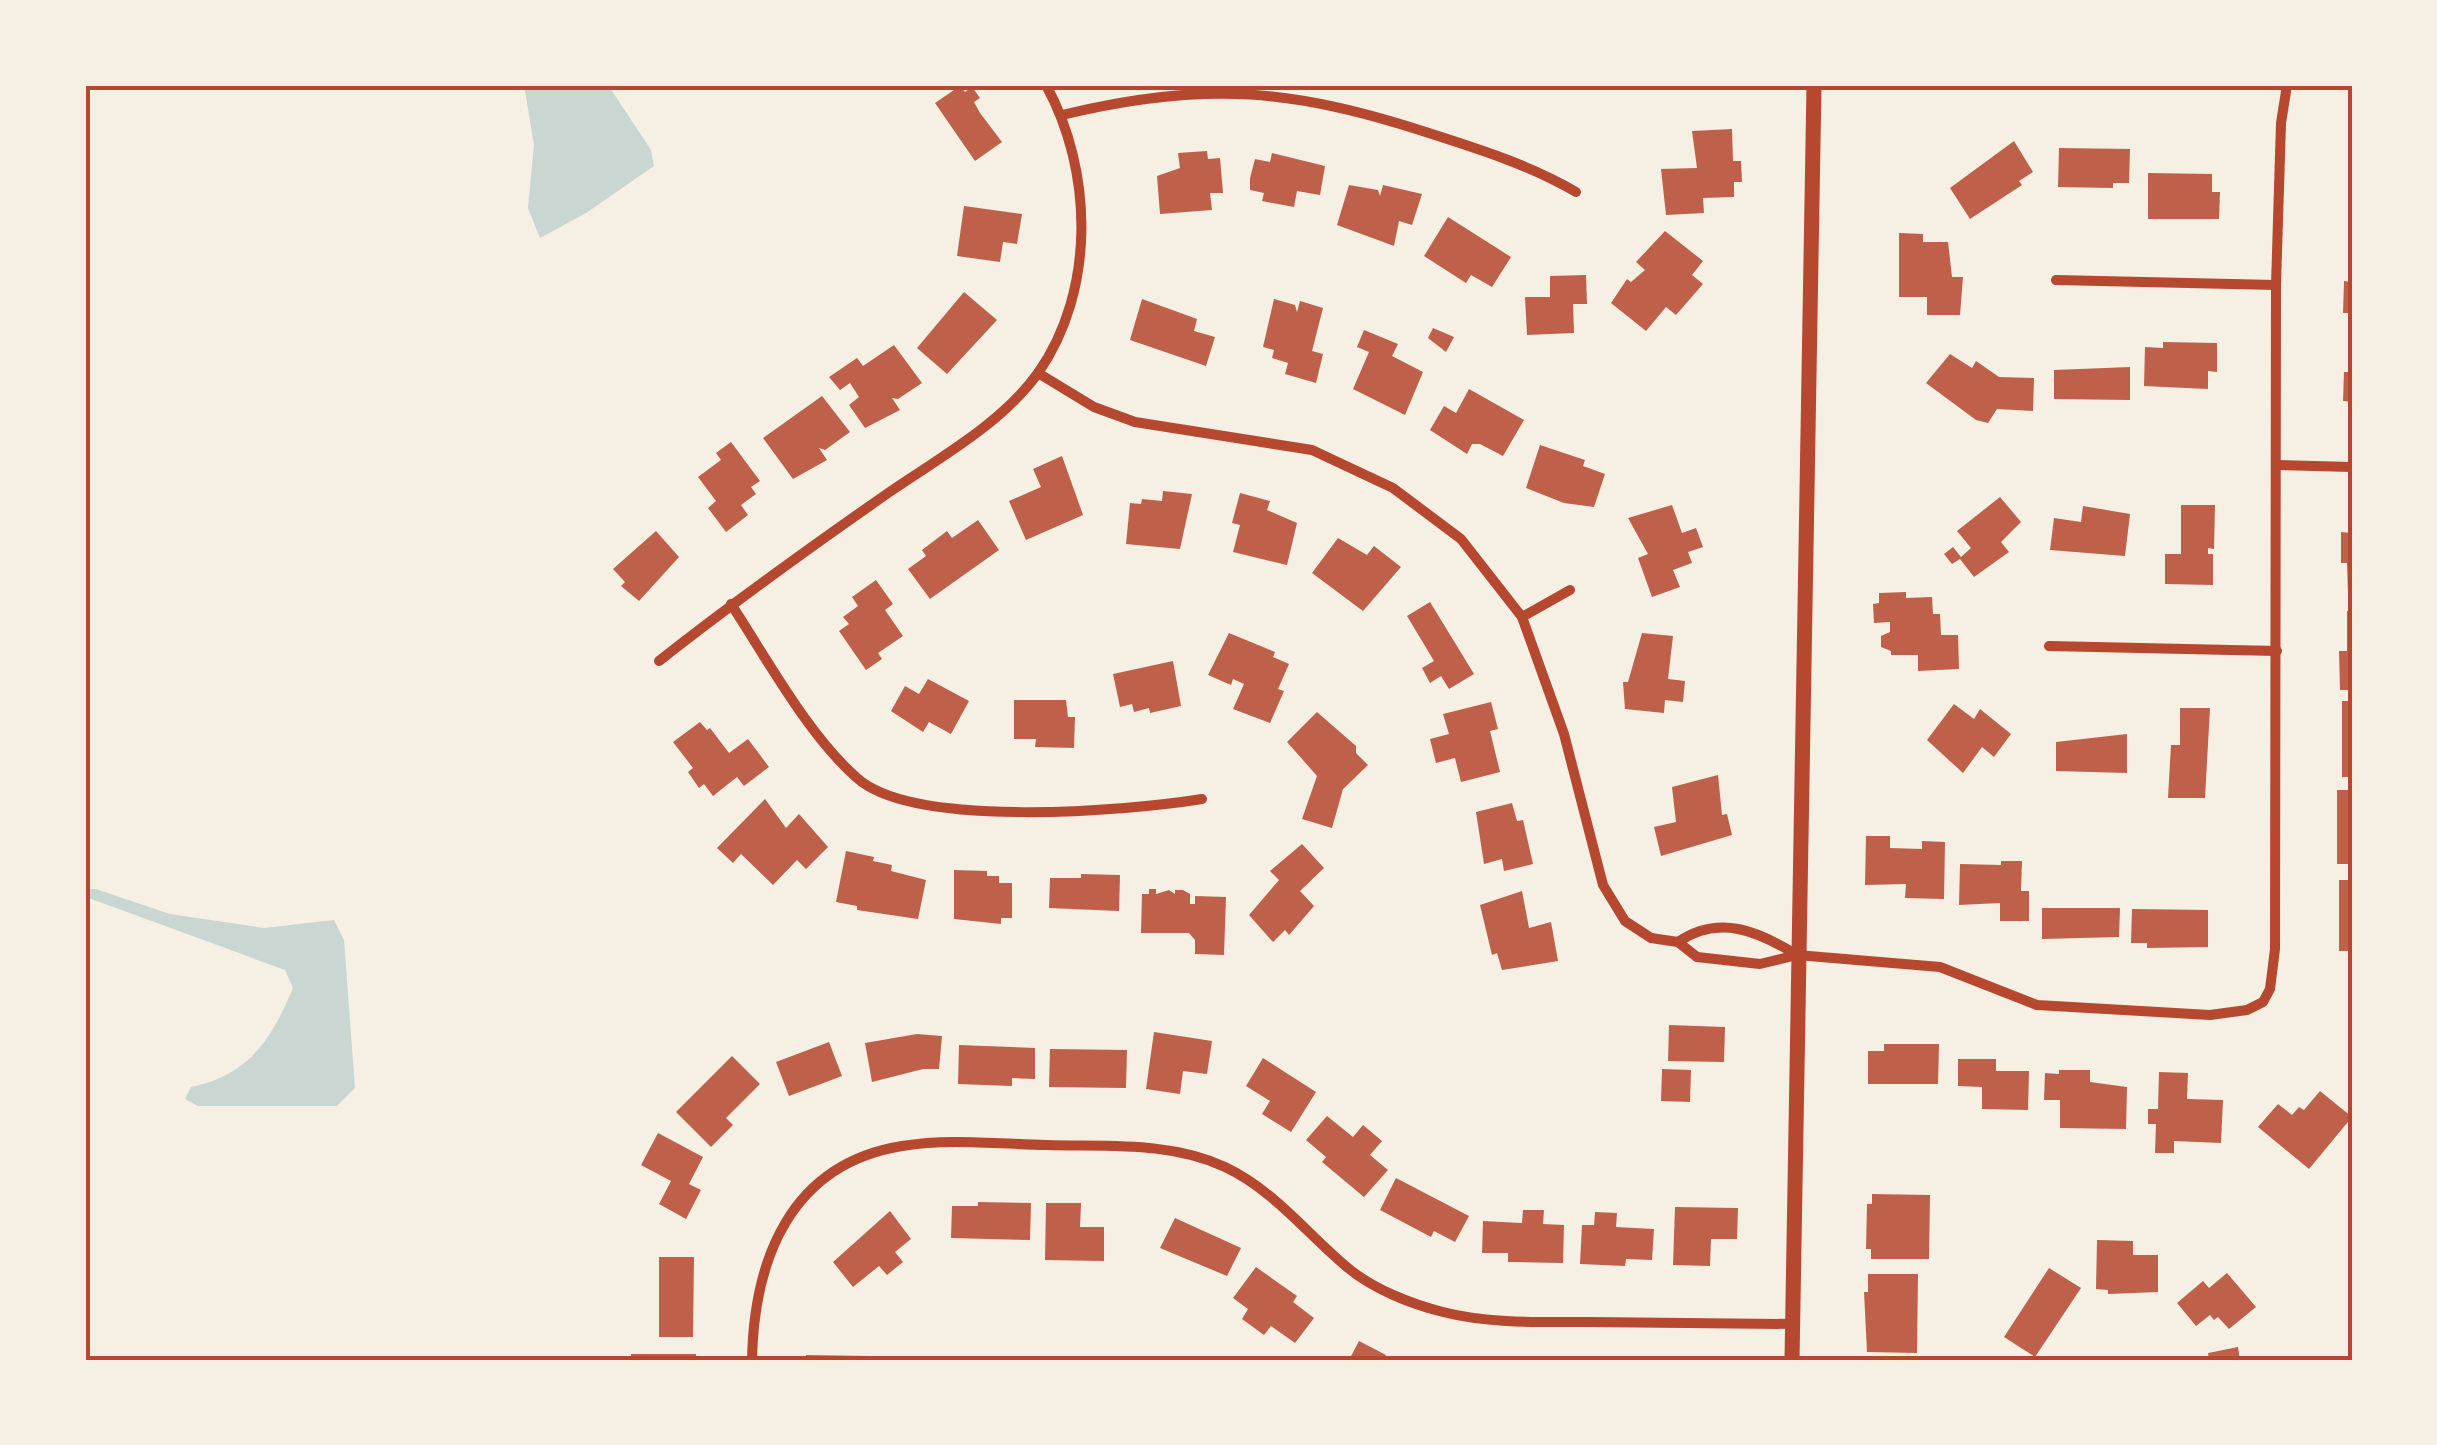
<svg xmlns="http://www.w3.org/2000/svg" width="2437" height="1445" viewBox="0 0 2437 1445" font-family="'Source Sans 3',sans-serif">
<style>
.water{fill:#c9d6d2}
.building{fill:#bf614a}
.lines{fill:none;stroke-linecap:round;stroke-linejoin:round}
.minor{stroke:#b5482f;stroke-width:10}
.tertiary{stroke:#b5482f;stroke-width:15}
.neatline{fill:none;stroke:#b5482f;stroke-width:4}
</style>
<rect width="100%" height="100%" fill="#f6efe4"/>
<g class="water">
<path d="M524,85H608L651,150L654,166L586,213L540,238L528,208L534,145Z"/>
<path d="M85,889H96L170,914L264,928L334,920L344,940L355,1088L337,1106H198L185,1099L191,1087C249,1075 271,1040 293,988L285,970L86,897Z"/>
</g>
<g class="building">
<path d="M960,86L965,92L972,87L980,98L974,102L980,113L1002,142L975,161L935,103Z"/>
<path d="M1732,129L1733,161H1741L1742,182H1734V197L1703,198L1704,213L1666,215L1661,169L1697,168L1692,131Z"/>
<path d="M2014,141L2033,172L2019,181L2022,185L1970,219L1950,188Z"/>
<path d="M2059,148L2130,149L2129,183H2113V188L2058,187Z"/>
<path d="M1207,151L1208,159L1220,158L1223,193H1210L1212,210L1160,214L1157,176L1180,168L1178,153Z"/>
<path d="M1272,153L1325,166L1320,195L1297,191L1294,207L1262,201L1264,193L1250,190V178L1255,159L1270,162Z"/>
<path d="M2148,173L2212,174V192H2220L2219,219H2148Z"/>
<path d="M1349,185L1378,190L1380,196L1383,185L1422,194L1412,225L1399,221L1394,246L1337,225Z"/>
<path d="M964,206L1022,214L1017,244L1003,242L1000,262L957,256Z"/>
<path d="M1448,217L1511,257L1492,287L1471,275L1466,283L1424,256Z"/>
<path d="M1665,231L1703,261L1692,275L1703,284L1676,315L1666,307L1646,331L1611,303L1627,279L1631,282L1645,270L1636,262Z"/>
<path d="M1899,233L1923,234V242H1948L1952,277H1963L1960,315H1927V297H1899Z"/>
<path d="M1586,275L1587,304H1573L1574,333L1527,335L1525,297H1550V276Z"/>
<path d="M2344,281L2352,282V313H2343Z"/>
<path d="M964,292L997,320L947,374L917,348Z"/>
<path d="M1142,299L1197,319L1194,331L1215,337L1206,366L1130,340Z"/>
<path d="M1274,299L1295,305L1297,312L1300,301L1323,308L1312,351L1323,354L1316,383L1285,374L1288,363L1272,358L1274,350L1263,347Z"/>
<path d="M1433,328L1454,337L1446,352L1428,338Z"/>
<path d="M1364,330L1398,344L1392,356L1423,372L1405,415L1353,389L1369,352L1357,347Z"/>
<path d="M2163,342L2217,343V372L2208,371V389L2144,386L2145,347L2163,348Z"/>
<path d="M894,345L922,383L898,399L892,398L900,410L865,428L849,405L859,397L850,383L840,390L829,377L857,358L863,366Z"/>
<path d="M1950,354L1972,368L1976,361L1999,377L2034,378L2033,411L1997,409L1988,423L1976,420L1926,383Z"/>
<path d="M2130,367V400L2054,399V370Z"/>
<path d="M2344,372H2352V402L2343,401Z"/>
<path d="M1469,389L1524,420L1503,456L1480,444H1472L1467,454L1430,430L1444,406L1456,413Z"/>
<path d="M822,396L850,432L825,450L819,448L827,460L793,479L763,438Z"/>
<path d="M731,442L760,481L751,487L756,494L741,505L748,515L726,532L708,508L716,501L698,477L721,460L716,453Z"/>
<path d="M1540,445L1585,460L1583,466L1605,474L1594,507L1564,503L1526,488Z"/>
<path d="M1062,456L1083,515L1026,540L1009,501L1041,487L1033,469Z"/>
<path d="M1163,491L1192,494L1180,549L1126,544L1130,503L1141,504L1142,499L1162,501Z"/>
<path d="M1240,493L1270,501L1267,510L1297,523L1287,565L1233,552L1240,525L1232,523Z"/>
<path d="M2000,497L2021,522L2001,542L2009,552L1974,577L1960,559L1952,564L1944,554L1953,547L1961,557L1971,548L1957,531Z"/>
<path d="M1672,505L1682,533L1696,528L1703,547L1688,552L1692,563L1673,570L1680,587L1652,597L1638,558L1648,554L1628,518Z"/>
<path d="M2181,505H2215L2214,549L2208,548V554H2213V585L2165,584V554H2181Z"/>
<path d="M2083,506L2130,514L2125,556L2050,550L2054,518L2081,522Z"/>
<path d="M978,520L999,550L930,599L908,569L926,556L922,550L947,531L952,538Z"/>
<path d="M656,531L679,557L639,601L621,586L625,582L613,569Z"/>
<path d="M2341,532L2352,533V593H2348L2347,563H2341Z"/>
<path d="M1338,538L1367,555L1374,546L1401,567L1363,611L1312,573Z"/>
<path d="M876,580L893,604L885,610L903,636L878,653L882,659L866,670L839,631L849,624L843,617L858,606L852,597Z"/>
<path d="M1906,592V598L1932,597L1933,614H1940L1941,635H1958L1959,669L1918,671V655H1891V651L1881,647V636L1890,632V622L1874,623L1873,604L1879,603V593Z"/>
<path d="M1430,602L1474,674L1449,689L1441,676L1430,683L1422,668L1434,661L1407,616Z"/>
<path d="M2347,611H2352V690H2340L2339,651H2347Z"/>
<path d="M1229,633L1275,652L1273,657L1289,664L1278,689L1284,691L1270,723L1233,709L1244,684L1233,679L1231,685L1208,675Z"/>
<path d="M1642,633L1673,636L1668,679L1685,681L1683,702L1665,700L1664,713L1625,709L1623,682H1628Z"/>
<path d="M1173,661L1181,706L1150,713L1149,708L1134,712L1132,704L1120,707L1113,674Z"/>
<path d="M928,679L969,701L951,734L929,722L923,732L891,711L905,686L919,694Z"/>
<path d="M1014,700H1066L1068,717H1075L1074,748L1035,747L1036,739H1014Z"/>
<rect x="2342" y="701" width="10" height="76"/>
<path d="M1491,702L1498,729L1490,731L1500,772L1461,782L1455,758L1436,763L1430,739L1449,734L1443,714Z"/>
<path d="M1954,704L1974,719L1980,709L2011,734L1994,757L1982,747L1963,773L1927,740Z"/>
<path d="M2180,708H2210L2205,798H2168L2171,745H2180Z"/>
<path d="M1317,712L1356,746V753L1368,765L1343,789L1332,828L1302,819L1317,776L1287,742Z"/>
<path d="M700,722L707,730L710,728L729,753L748,739L769,767L744,786L737,777L713,796L704,784L699,788L688,772L693,768L673,742Z"/>
<path d="M2127,734V773L2056,771V742Z"/>
<path d="M1718,775L1722,815L1727,814L1732,835L1661,856L1654,827L1676,822L1672,787Z"/>
<rect x="2337" y="790" width="15" height="74"/>
<path d="M765,799L786,828L799,814L828,847L806,869L797,860L773,885L741,854L733,863L717,848Z"/>
<path d="M1512,803L1517,821L1523,820L1533,864L1504,871L1502,859L1484,864L1476,812Z"/>
<path d="M1866,836H1890V848L1922,849V841L1945,842L1944,899L1905,898L1906,884L1865,885Z"/>
<path d="M1302,844L1324,868L1300,891L1314,906L1289,935L1285,930L1273,942L1249,915L1279,880L1270,871Z"/>
<path d="M846,851L874,857L873,861L892,865L891,871L926,880L918,919L857,910V906L836,902Z"/>
<path d="M2001,861H2022L2021,891H2029V921H2000V903L1959,905L1960,864L2001,865Z"/>
<path d="M954,870L987,871V876H999V883H1012V918H1001V924L954,919Z"/>
<path d="M1081,874L1120,875L1119,911L1049,908L1050,878H1081Z"/>
<rect x="2339" y="880" width="13" height="71"/>
<path d="M1149,889H1156V894L1169,890L1175,894V890H1183L1190,894V904H1195V896L1226,897L1224,955L1195,954V940L1189,933H1141L1142,894H1149Z"/>
<path d="M1522,891L1529,928L1551,922L1558,961L1502,970L1497,953L1492,955L1480,905Z"/>
<path d="M2042,908H2120L2119,937L2042,939Z"/>
<path d="M2132,909L2208,910V947L2147,948V943H2131Z"/>
<path d="M1669,1025L1725,1027L1724,1062L1668,1061Z"/>
<path d="M1154,1032L1212,1041L1207,1074L1183,1071L1180,1094L1146,1089Z"/>
<path d="M917,1034L942,1036L939,1069H923L872,1082L865,1043Z"/>
<path d="M829,1042L842,1076L789,1096L776,1062Z"/>
<path d="M1884,1044H1939L1938,1084H1868V1051H1884Z"/>
<path d="M959,1045L1035,1048V1079L1012,1078V1086L958,1084Z"/>
<path d="M1050,1049L1127,1050L1126,1088L1049,1087Z"/>
<path d="M732,1056L760,1084L726,1118L733,1125L711,1147L676,1112Z"/>
<path d="M1263,1058L1316,1092L1291,1132L1262,1114L1270,1101L1246,1086Z"/>
<path d="M1958,1059H1996V1071H2029L2028,1110L1982,1109V1087L1958,1086Z"/>
<path d="M1662,1069L1691,1070L1690,1102L1661,1101Z"/>
<path d="M2059,1070H2090V1082L2127,1087L2126,1129L2060,1128V1100H2044L2045,1073L2059,1074Z"/>
<path d="M2159,1072L2188,1073L2187,1099L2223,1100L2221,1143L2174,1141V1153H2155L2156,1124H2148V1109H2158Z"/>
<path d="M2320,1091L2352,1117L2309,1169L2258,1127L2278,1104L2292,1115L2299,1107L2304,1110Z"/>
<path d="M1327,1116L1353,1137L1363,1125L1382,1141L1370,1155L1388,1170L1364,1197L1322,1162L1326,1157L1306,1140Z"/>
<path d="M658,1133L703,1157L689,1184L701,1190L686,1219L659,1204L671,1181L641,1165Z"/>
<path d="M1396,1178L1469,1216L1455,1242L1434,1231L1431,1237L1380,1210Z"/>
<path d="M1872,1194L1930,1195L1929,1259H1871V1249H1866L1867,1204H1872Z"/>
<path d="M978,1202L1031,1203L1030,1240L951,1238L952,1206H978Z"/>
<path d="M1046,1203H1081L1080,1227H1104V1261L1045,1260Z"/>
<path d="M1675,1207L1738,1208L1737,1239H1711L1710,1266L1673,1265Z"/>
<path d="M1523,1210H1544L1543,1224L1564,1225L1563,1263L1508,1262V1253H1482L1483,1221L1522,1223Z"/>
<path d="M890,1211L911,1239L895,1252L903,1262L887,1275L879,1266L853,1287L833,1262Z"/>
<path d="M1595,1212L1617,1213L1616,1227L1654,1229L1652,1260L1626,1259L1625,1266L1580,1264L1582,1225H1594Z"/>
<path d="M1175,1218L1241,1248L1227,1276L1160,1248Z"/>
<path d="M2097,1240L2133,1241V1255H2158V1292L2108,1294V1290L2096,1289Z"/>
<path d="M659,1257H694L693,1337H659Z"/>
<path d="M1256,1267L1297,1296L1293,1302L1314,1318L1295,1343L1271,1326L1264,1335L1242,1319L1248,1309L1233,1298Z"/>
<path d="M2049,1268L2081,1288L2035,1357L2004,1337Z"/>
<path d="M2227,1273L2256,1307L2229,1329L2218,1317L2214,1320L2210,1315L2196,1326L2177,1303L2203,1281L2209,1288Z"/>
<path d="M1868,1274H1918L1917,1353L1867,1352L1864,1292H1868Z"/>
<path d="M1359,1341L1386,1355L1383,1360H1349Z"/>
<path d="M2238,1347L2240,1360H2209L2208,1353Z"/>
<rect x="631" y="1354" width="65" height="6"/>
<path d="M806,1355L870,1356V1360H806Z"/>
</g>
<g class="lines">
<g class="minor">
<path d="M1062,115C1206,80 1296,89 1435,135C1485,151 1531,166 1576,192"/>
<path d="M2056,280L2276,285"/>
<path d="M1038,373L1094,407L1135,422L1312,450L1393,488L1461,539L1522,617L1564,734L1603,885L1625,921L1651,938L1678,942L1697,957L1760,964L1797,955L1940,967L2037,1005L2210,1015L2247,1010L2263,1002L2270,989L2275,949L2276,285L2281,123L2287,85"/>
<path d="M2277,465L2352,467"/>
<path d="M731,604C767,659 808,735 857,778C914,829 1127,811 1202,799"/>
<path d="M1522,617L1570,590"/>
<path d="M2049,646L2277,651"/>
<path d="M659,661C734,602 812,546 891,491C941,457 1002,423 1038,373C1096,290 1093,171 1046,85"/>
<path d="M1678,942C1719,914 1758,931 1797,955"/>
<path d="M752,1360C754,1260 790,1164 902,1146C949,1138 999,1144 1046,1145C1106,1147 1170,1141 1225,1167C1274,1190 1307,1234 1348,1268C1373,1289 1411,1304 1443,1312C1490,1324 1540,1322 1587,1322C1655,1323 1723,1323 1792,1324"/>
</g>
<path class="tertiary" d="M1792,1360L1814,85"/>
</g>
<rect width="2437" height="1445" fill="none" stroke="#f6efe4" stroke-width="175"/>
<rect x="88" y="88" width="2262" height="1270" class="neatline"/>
</svg>
